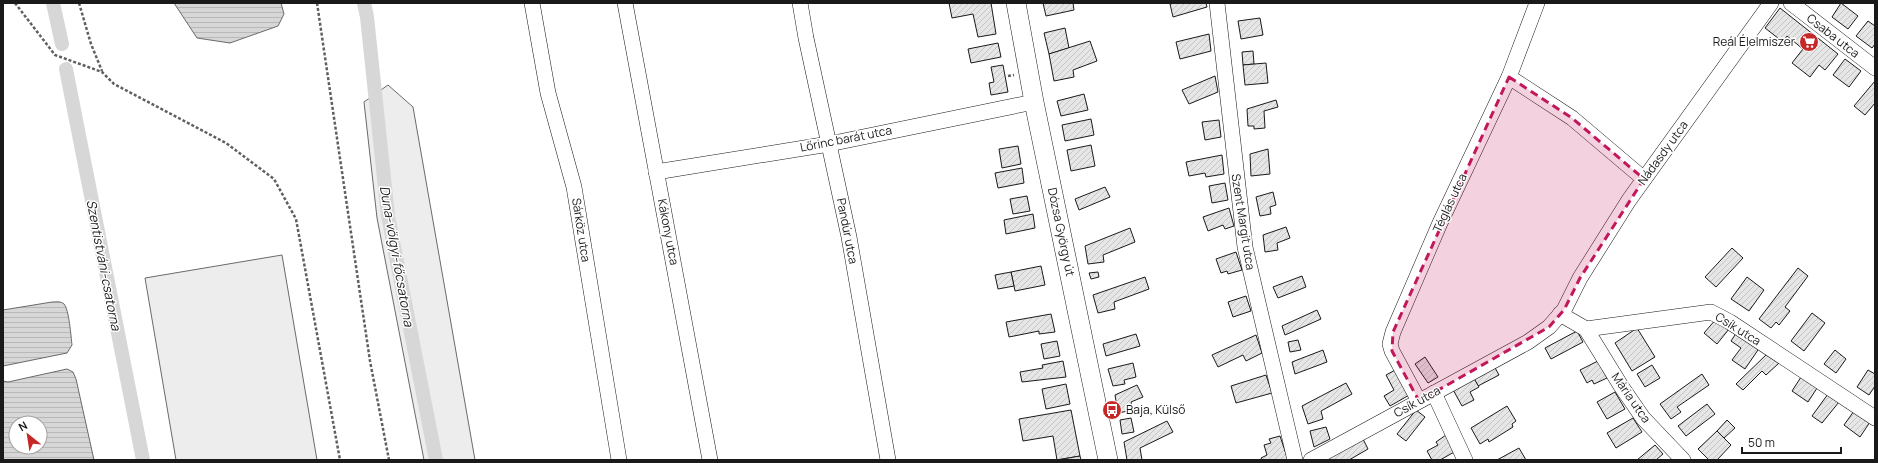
<svg xmlns="http://www.w3.org/2000/svg" width="1878" height="463" viewBox="0 0 1878 463" font-family="Manrope,sans-serif">
<style>
.built{fill:#ededed;stroke:#6a6a6a}
.water{fill:url(#water-rules);stroke:#6a6a6a;fill-rule:evenodd}
.lines{fill:none;stroke-linecap:round;stroke-linejoin:round}
.canal{stroke:#d7d7d7;stroke-width:14}
.building{fill:url(#building-hatch);stroke:#1a1a1a}
.minor-casing{stroke:#1a1a1a;stroke-width:16}
.major-casing{stroke:#1a1a1a;stroke-width:20}
.path{stroke:#5f5f5f;stroke-width:2.5;stroke-dasharray:3 2;stroke-linecap:butt}
.minor{stroke:#fff;stroke-width:15}
.major{stroke:#fff;stroke-width:19}
.marked{fill:#c2185b;fill-opacity:0.2;stroke:#c2185b;stroke-width:3;stroke-dasharray:8 5;stroke-linejoin:round}
.labels{text-anchor:middle;stroke-width:3;stroke-linejoin:round;paint-order:stroke}
.street-label{font-size:12px;fill:#1a1a1a;stroke:#fff}
.poi-label{font-size:12px;fill:#1a1a1a;stroke:#fff;text-anchor:end}
.water-label{font-size:13px;font-style:italic;fill:#1a1a1a;stroke:#fff}
</style>
<defs>
<pattern id="water-rules" width="6" height="5" patternUnits="userSpaceOnUse"><rect width="6" height="5" fill="#d7d7d7"/><path d="M0 2.5h6" fill="none" stroke="#b8b8b8"/></pattern>
<pattern id="building-hatch" width="6" height="6" patternUnits="userSpaceOnUse"><rect width="6" height="6" fill="#e6e6e6"/><path d="M-1 1l2-2M0 6l6-6M5 7l2-2" fill="none" stroke="#c5c5c5"/></pattern>
</defs>
<rect width="100%" height="100%" fill="#fff"/>
<g class="built">
<path d="M388,85L413,107L475,460H424L377,218L364,102Z"/>
<path d="M282,255L317,460H176L145,278Z"/>
</g>
<g class="water">
<path d="M174,3H281L284,14L278,26L230,43L197,38Z"/>
<path d="M52,302C56,302 61,301 64,304C69,309 71,337 72,345L67,353L3,366V310Z"/>
<path d="M67,369L73,372L76,379L94,460H3V381L8,382ZM16,423H40V447H16Z"/>
</g>
<g class="lines">
<g class="canal">
<path d="M53,3L62,44"/>
<path d="M364,3L367,17L388,216L436,460"/>
<path d="M66,69L143,460"/>
</g>
</g>
<g class="building">
<path d="M949,3H991L996,34L978,37L973,14L952,18Z"/>
<path d="M1043,3H1073L1074,10L1046,16Z"/>
<path d="M1174,3H1206L1207,7L1173,17L1170,4Z"/>
<path d="M1841,3L1858,16L1848,29L1832,17Z"/>
<path d="M1780,8L1838,54L1825,70L1819,65L1810,77L1792,63L1803,49L1787,36L1783,42L1765,28Z"/>
<path d="M1260,18L1263,35L1241,39L1238,21Z"/>
<path d="M1868,21L1875,26V44L1872,48L1856,36Z"/>
<path d="M1065,28L1069,48L1049,54L1044,33Z"/>
<path d="M1209,34L1211,51L1180,59L1176,42Z"/>
<path d="M1090,41L1097,61L1073,70L1074,77L1054,81L1049,54Z"/>
<path d="M998,43L1001,57L971,63L968,49Z"/>
<path d="M1253,51L1254,64L1243,65L1242,52Z"/>
<path d="M1845,59L1861,71L1849,87L1833,75Z"/>
<path d="M1266,63L1268,83L1245,85L1243,65Z"/>
<path d="M1003,65L1008,92L991,95L989,83L994,82L991,67Z"/>
<path d="M1215,76L1218,92L1189,104L1182,90Z"/>
<path d="M1875,81V103L1865,115L1854,106Z"/>
<path d="M1084,94L1088,110L1061,116L1057,101Z"/>
<path d="M1276,100L1278,107L1264,111L1265,128L1254,129V126H1248L1247,109Z"/>
<path d="M1091,119L1094,135L1065,141L1062,125Z"/>
<path d="M1219,120L1221,137L1205,140L1202,122Z"/>
<path d="M1091,145L1095,166L1071,171L1067,150Z"/>
<path d="M1018,146L1021,164L1002,168L999,149Z"/>
<path d="M1268,149L1270,174L1251,176L1250,154Z"/>
<path d="M1222,155L1224,174L1206,177L1205,173L1189,176L1186,162Z"/>
<path d="M1022,168L1024,183L998,188L995,173Z"/>
<path d="M1225,183L1228,200L1212,203L1209,186Z"/>
<path d="M1105,187L1110,197L1079,210L1075,199Z"/>
<path d="M1273,192L1276,205L1270,207L1271,214L1260,216L1256,197Z"/>
<path d="M1027,196L1030,211L1013,214L1010,199Z"/>
<path d="M1229,208L1234,226L1225,229L1223,225L1208,231L1203,217Z"/>
<path d="M1033,214L1035,228L1006,234L1004,220Z"/>
<path d="M1286,227L1290,238L1277,243L1278,250L1265,252L1263,235Z"/>
<path d="M1130,228L1135,242L1103,255L1104,262L1088,264L1085,246Z"/>
<path d="M1732,248L1743,258L1716,287L1705,277Z"/>
<path d="M1236,252L1242,270L1228,274L1227,271L1221,273L1216,259Z"/>
<path d="M1041,266L1045,285L1015,291L1011,272Z"/>
<path d="M1798,268L1808,276L1785,307L1790,311L1779,325L1776,322L1771,328L1759,319Z"/>
<path d="M1011,272L1014,286L998,289L995,275Z"/>
<path d="M1098,272L1099,277L1091,279L1089,273Z"/>
<path d="M1302,276L1306,287L1278,298L1273,287Z"/>
<path d="M1145,277L1149,289L1114,302L1115,309L1098,313L1093,295Z"/>
<path d="M1747,277L1764,290L1749,311L1731,299Z"/>
<path d="M1246,296L1251,311L1233,317L1228,302Z"/>
<path d="M1317,310L1321,319L1285,335L1282,326Z"/>
<path d="M1812,313L1825,323L1804,351L1791,341Z"/>
<path d="M1051,314L1055,332L1039,334V331L1009,337L1006,322Z"/>
<path d="M1717,318L1729,329L1717,344L1704,333Z"/>
<path d="M1637,328L1655,357L1632,371L1615,343Z"/>
<path d="M1577,331L1583,342L1551,359L1545,348Z"/>
<path d="M1737,332L1760,347L1745,369L1732,360L1741,348L1731,341Z"/>
<path d="M1136,334L1140,346L1106,356L1103,344Z"/>
<path d="M1256,335L1262,353L1246,361L1243,355L1218,367L1212,355Z"/>
<path d="M1298,340L1301,350L1290,352L1288,342Z"/>
<path d="M1057,341L1060,356L1044,359L1041,344Z"/>
<path d="M1323,350L1327,362L1295,374L1292,362Z"/>
<path d="M1835,350L1846,359L1836,373L1824,364Z"/>
<path d="M1768,353L1779,363L1766,375L1762,371L1743,390L1736,384Z"/>
<path d="M1425,357L1438,377L1428,383L1415,364Z"/>
<path d="M1063,361L1066,377L1022,382L1020,372L1043,368L1042,365Z"/>
<path d="M1598,361L1607,378L1594,384L1592,380L1587,383L1580,370Z"/>
<path d="M1133,363L1136,377L1124,380L1125,384L1113,386L1108,369Z"/>
<path d="M1493,364L1499,375L1478,386L1472,375Z"/>
<path d="M1652,365L1660,378L1645,387L1637,374Z"/>
<path d="M1397,369L1411,394L1390,406L1384,396L1394,390L1386,375Z"/>
<path d="M1868,370L1875,374V386L1869,395L1857,387Z"/>
<path d="M1702,374L1709,385L1677,407L1681,412L1671,419L1660,404Z"/>
<path d="M1803,374L1819,385L1808,402L1792,391Z"/>
<path d="M1266,375L1272,393L1236,403L1231,386Z"/>
<path d="M1472,375L1479,387L1470,392L1474,400L1462,406L1451,386Z"/>
<path d="M1346,383L1352,394L1321,411L1323,419L1308,424L1302,406Z"/>
<path d="M1066,384L1070,404L1046,409L1042,389Z"/>
<path d="M1137,385L1143,397L1131,402L1133,410L1118,413L1115,395Z"/>
<path d="M1615,392L1625,409L1607,419L1597,402Z"/>
<path d="M1828,394L1839,402L1822,423L1812,416Z"/>
<path d="M1707,404L1715,414L1686,436L1678,426Z"/>
<path d="M1507,406L1516,421L1512,424L1513,427L1489,442L1488,439L1480,444L1471,428Z"/>
<path d="M1071,410L1080,456L1057,460L1053,436L1023,441L1019,419Z"/>
<path d="M1416,410L1425,417L1406,441L1397,434Z"/>
<path d="M1854,411L1870,422L1860,437L1844,425Z"/>
<path d="M1131,418L1134,432L1122,434L1120,420Z"/>
<path d="M1633,418L1642,432L1616,448L1607,433Z"/>
<path d="M1727,420L1735,428L1724,438L1717,431Z"/>
<path d="M1167,421L1173,432L1140,448L1142,460H1127L1124,442Z"/>
<path d="M1326,427L1330,439L1314,447L1310,431Z"/>
<path d="M1717,431L1731,445L1717,460H1709L1698,449Z"/>
<path d="M1446,435L1456,451L1440,460H1432L1427,451L1438,445L1436,442Z"/>
<path d="M1280,436L1288,460H1262L1261,458L1267,455L1264,445L1271,443L1269,439Z"/>
<path d="M1363,439L1368,449L1349,460H1325Z"/>
<path d="M1655,445L1663,454L1656,460H1637Z"/>
<path d="M1519,448L1526,460H1497Z"/>
<path d="M1080,456L1081,460H1057Z"/>
</g>
<g class="lines">
<defs>
<g id="minor">
<path d="M532,3L548,93L574,187L619,460"/>
<path d="M625,3L710,460"/>
<path d="M800,3L806,38L849,237L888,460"/>
<path d="M1217,3L1245,247L1295,460"/>
<path d="M1791,3L1875,68"/>
<path d="M1509,77L1572,118L1644,179"/>
<path d="M656,172L829,144L1034,102"/>
<path d="M1560,314L1586,329L1711,312L1730,322L1875,418"/>
<path d="M1586,329L1621,386L1643,418L1683,460"/>
<path d="M1434,393L1465,460"/>
<path d="M1419,401L1392,351L1390,344L1393,332L1440,223L1509,77L1537,3"/>
<path d="M1311,460L1528,342L1549,327L1564,310L1580,278L1629,200L1771,3"/>
</g>
<path id="major" d="M1016,3L1034,102L1108,460"/>
</defs>
<use href="#minor" class="minor-casing"/>
<use href="#major" class="major-casing"/>
<g class="path">
<path d="M15,3L55,55L102,72L114,84L226,143L274,179L296,219L340,460"/>
<path d="M79,3L91,44L102,71"/>
<path d="M317,3L370,361L389,460"/>
<path d="M1008,76L1014,75"/>
</g>
<use href="#minor" class="minor"/>
<use href="#major" class="major"/>
</g>
<path class="marked" d="M1509,77L1572,118L1644,179L1580,278L1564,310L1549,327L1419,401L1392,351L1393,332Z"/>
<defs>
<symbol id="supermarket-disc" viewBox="-11 -11 22 22"><circle r="9.5" fill="#c62828" stroke="#fff"/><path d="M-6-5.5h2.5l.6 2H6L4.5 2H-2.5L-4.4-4H-6ZM-1.5 3.2a1.3 1.3 0 1 0 .1 0ZM3 3.2a1.3 1.3 0 1 0 .1 0Z" fill="#fff"/></symbol>
<symbol id="bus-disc" viewBox="-11 -11 22 22"><circle r="9.5" fill="#c62828" stroke="#fff"/><path d="M-5-6H5V4H4V6H2V4H-2V6H-4V4H-5ZM-3.5-4V0h7V-4ZM-3.5 1.2v1.5H-2V1.2ZM2 1.2v1.5H3.5V1.2Z" fill="#fff"/></symbol>
</defs>
<g fill-rule="evenodd">
<use href="#supermarket-disc" x="1798" y="31" width="22" height="22"/>
<use href="#bus-disc" x="1101" y="399" width="22" height="22"/>
</g>
<g class="labels">
<g class="street-label">
<text transform="translate(1833 36) rotate(38)" y="4">Csaba utca</text>
<text transform="translate(846 139) rotate(-11)" y="4">Lőrinc barát utca</text>
<text transform="translate(1663 153) rotate(-54)" y="4">Nádasdy utca</text>
<text transform="translate(1450 203) rotate(-65)" y="4">Téglás utca</text>
<text transform="translate(1243 222) rotate(81)" y="4">Szent Margit utca</text>
<text transform="translate(581 230) rotate(81)" y="4">Sárköz utca</text>
<text transform="translate(847 231) rotate(79)" y="4">Pandúr utca</text>
<text transform="translate(668 232) rotate(79)" y="4">Kákony utca</text>
<text transform="translate(1061 232) rotate(78)" y="4">Dózsa György út</text>
<text transform="translate(1738 329) rotate(32)" y="4">Csík utca</text>
<text transform="translate(1631 398) rotate(55)" y="4">Mária utca</text>
<text transform="translate(1417 402) rotate(-29)" y="4">Csík utca</text>
</g>
<g class="poi-label">
<text x="1795" y="46">Reál Élelmiszer</text>
<text x="1126" y="414" text-anchor="start">Baja, Külső</text>
</g>
<g class="water-label">
<text transform="translate(397 256) rotate(80)" y="5">Duna-völgyi-főcsatorna</text>
<text transform="translate(104 265) rotate(79)" y="5">Szentistváni-csatorna</text>
</g>
</g>
<rect width="1878" height="463" fill="none" stroke="#1a1a1a" stroke-width="8"/>
<g transform="translate(28 435) rotate(330)"><circle r="19" fill="#ffffff" stroke="#a3a3a3"/>
<path d="M0-3L7 15L0 10L-7 15Z" fill="#c62828"/>
<text y="-6" font-size="11" font-weight="bold" text-anchor="middle" fill="#1a1a1a">N</text>
</g>
<path d="M1742 447v6h99v-6" fill="none" stroke="#1a1a1a" stroke-width="2"/>
<text x="1748" y="447" font-size="12" fill="#1a1a1a" stroke="#ffffff" stroke-width="3" paint-order="stroke">50 m</text>
</svg>
